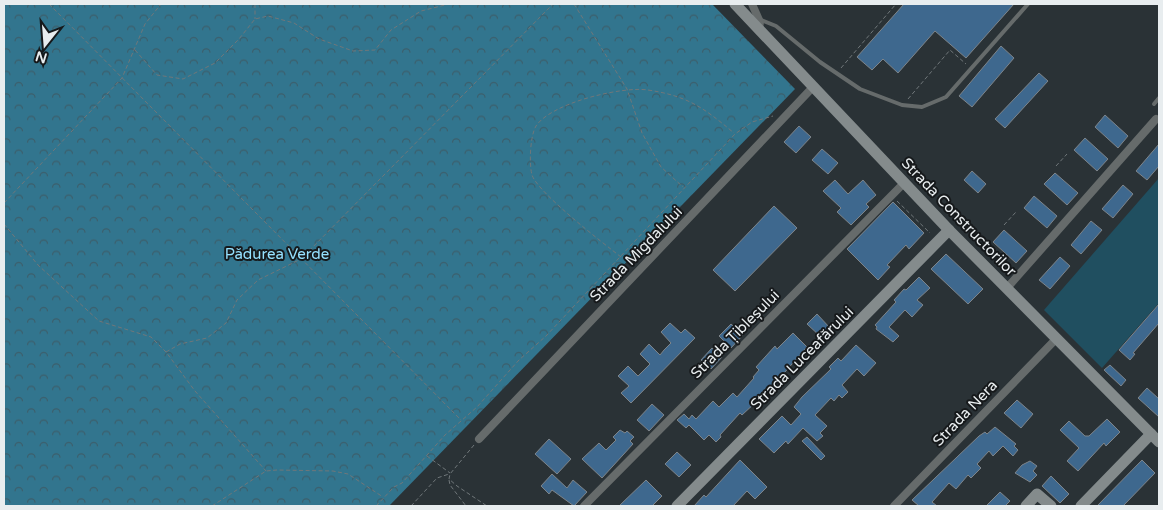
<svg xmlns="http://www.w3.org/2000/svg" width="1163" height="510" viewBox="0 0 1163 510" font-family="'Varela Round',sans-serif">
<style>
.grass{fill:#204f60}
.forest{fill:url(#forest-crowns)}
.building{fill:#3e688e;stroke:#7d848a}
.lines{fill:none;stroke-linecap:round;stroke-linejoin:round}
.path{stroke:#70777a;stroke-width:1;stroke-dasharray:4 2.5;stroke-linecap:butt}
.lane{stroke:#666b6b;stroke-width:4}
.street{stroke:#666b6b;stroke-width:8}
.secondary{stroke:#848b8c;stroke-width:11}
.labels{text-anchor:middle;stroke-width:4;stroke-linejoin:round;paint-order:stroke}
.street-label{font-size:15px;fill:#e8edef;stroke:#16191b}
.park-label{font-size:15px;fill:#95e1ff;stroke:#16191b}
</style>
<defs>
<pattern id="forest-crowns" width="20" height="18" patternUnits="userSpaceOnUse" patternTransform="scale(1.25)"><rect width="20" height="18" fill="#32758e"/><path d="M2 6a3 3 0 1 1 6 0M12 15a3 3 0 1 1 6 0" fill="none" stroke="#3c5e6b"/></pattern>
</defs>
<rect width="100%" height="100%" fill="#2a3236"/>
<path class="grass" d="M1159,178V303L1102,368L1044,310Z"/>
<path class="forest" d="M4,4H712L795,89L389,506H4Z"/>
<g class="building">
<path d="M904,4H1014L966,58L935,31L898,73L883,59L872,70L857,57Z"/>
<path d="M1001,46L1014,58L972,107L959,96Z"/>
<path d="M1039,73L1048,81L1005,128L995,119Z"/>
<path d="M1105,115L1128,136L1118,148L1095,127Z"/>
<path d="M799,126L811,137L796,153L784,142Z"/>
<path d="M1085,138L1108,159L1097,171L1074,150Z"/>
<path d="M1159,144V166L1147,180L1136,171Z"/>
<path d="M822,149L838,163L828,174L812,160Z"/>
<path d="M972,171L986,184L978,193L964,180Z"/>
<path d="M1055,173L1078,193L1067,205L1044,184Z"/>
<path d="M835,180L848,194L863,180L876,195L866,204L869,207L851,225L837,212L841,208L823,191Z"/>
<path d="M1123,185L1133,194L1113,218L1102,209Z"/>
<path d="M1034,196L1057,216L1047,228L1024,208Z"/>
<path d="M893,202L924,233L909,249L906,245L887,265L890,267L878,280L847,249Z"/>
<path d="M774,206L797,228L735,291L713,270Z"/>
<path d="M1091,221L1102,230L1081,254L1071,245Z"/>
<path d="M1004,230L1027,251L1016,263L993,242Z"/>
<path d="M946,254L983,289L968,304L931,269Z"/>
<path d="M1060,257L1070,266L1050,289L1039,280Z"/>
<path d="M919,277L930,288L917,300L923,305L912,317L905,310L889,327L899,336L893,342L876,329L877,327L875,325L896,302L894,300L904,289L906,290Z"/>
<path d="M1159,304V323L1133,353L1135,354L1130,360L1119,350Z"/>
<path d="M817,314L830,328L821,337L807,324Z"/>
<path d="M670,323L681,333L685,329L695,338L631,403L621,393L629,386L618,376L628,366L638,376L650,364L640,354L649,344L660,355L664,350L671,343L661,332Z"/>
<path d="M731,324L743,335L731,348L719,336Z"/>
<path d="M793,333L807,347L770,389L742,415L740,413L720,435L721,437L716,442L709,435L704,440L689,425L686,428L677,420L684,414L689,419L692,415L696,419L713,401L719,407L733,393L737,397L754,378L753,377L759,370L756,367L775,346L777,349Z"/>
<path d="M856,345L876,363L864,376L857,369L842,385L848,392L842,398L839,395L834,401L831,398L815,415L827,426L820,433L823,436L817,441L803,428L788,444L786,441L774,453L759,439L782,416L791,425L801,414L794,407L802,397L831,369L829,367L838,358L841,361Z"/>
<path d="M712,348L722,357L711,369L701,360Z"/>
<path d="M1110,365L1126,380L1121,386L1104,370Z"/>
<path d="M1147,388L1159,399V417L1138,398Z"/>
<path d="M1017,400L1033,414L1021,428L1004,413Z"/>
<path d="M652,404L664,415L649,431L637,420Z"/>
<path d="M1107,419L1120,432L1106,446L1104,443L1078,471L1067,461L1079,448L1060,430L1069,421L1085,436H1089Z"/>
<path d="M995,427L1016,444L1014,446L1018,450L1013,456L1003,446L993,456L989,451L977,464L981,468L971,478L968,475L956,489L949,483L932,502L937,506H919L912,500L979,436L985,432L987,434Z"/>
<path d="M620,430L625,433L627,431L634,437L630,441L633,444L602,478L582,459L599,443L606,450L616,440L613,437Z"/>
<path d="M807,437L825,456L821,460L802,441Z"/>
<path d="M549,439L571,459L557,474L535,454Z"/>
<path d="M677,452L691,465L679,477L665,464Z"/>
<path d="M740,460L767,487L755,499L747,491L733,506H694L704,495L706,497Z"/>
<path d="M1142,460L1155,473L1123,506H1097Z"/>
<path d="M1030,461L1037,466L1033,471L1037,475L1030,482L1015,473L1022,465Z"/>
<path d="M552,474L567,488L573,480L587,492L574,506L552,490L549,494L541,486Z"/>
<path d="M1051,476L1069,494L1060,503L1042,486Z"/>
<path d="M646,480L662,496L652,506H619Z"/>
<path d="M1000,492L1010,501L1005,506H986Z"/>
</g>
<g class="lines">
<g class="path">
<path d="M49,4L461,420"/>
<path d="M255,4V19"/>
<path d="M574,4L627,89L642,133L661,167L683,187"/>
<path d="M135,50L157,75L183,79L215,63L239,39L255,19L268,16L294,23L319,39L353,51L375,50L391,30L421,11L449,4"/>
<path d="M841,68L896,4"/>
<path d="M908,99L950,50L966,64"/>
<path d="M1056,166L1067,154"/>
<path d="M897,201L930,233"/>
<path d="M4,203L122,78L145,24L161,4"/>
<path d="M4,224L38,265L99,321L151,337L166,352L195,391L266,471"/>
<path d="M1004,225L1016,212"/>
<path d="M621,257C603,243 538,193 532,175C529,164 530,136 536,126C551,103 622,86 648,90C688,96 704,108 734,133"/>
<path d="M166,352L180,344L207,338L226,323L237,300L258,280L301,259L553,4"/>
<path d="M474,445L450,474L449,479L457,486L487,506"/>
<path d="M427,456L450,473"/>
<path d="M449,480L450,485L466,506"/>
<path d="M212,506L266,471L277,470L333,471L348,474L383,497"/>
<path d="M376,506L394,487L402,483L445,435L477,407L519,360L546,336L735,134L752,122L773,116"/>
<path d="M411,506L437,478L449,474"/>
</g>
<g class="lane">
<path d="M761,20L776,26L820,62L860,89L902,105L922,107L946,97L1028,4"/>
<path d="M1154,104L1159,98"/>
</g>
<g class="street">
<path d="M752,4L760,22L759,29"/>
<path d="M1007,288L1156,119"/>
<path d="M479,439L813,87"/>
<path d="M584,506L905,182"/>
<path d="M894,506L1056,339"/>
</g>
<g class="secondary">
<path d="M735,4L949,230L1159,442"/>
<path d="M677,506L949,230"/>
<path d="M1026,506L1037,494L1051,506"/>
<path d="M1081,506L1151,434"/>
</g>
</g>
<g class="labels">
<g class="street-label">
<text transform="translate(959 217) rotate(46)" y="5">Strada Constructorilor</text>
<text transform="translate(636 254) rotate(-46)" y="5">Strada Migdalului</text>
<text transform="translate(735 334) rotate(-45)" y="5">Strada Țibleșului</text>
<text transform="translate(802 358) rotate(-45)" y="5">Strada Luceafărului</text>
<text transform="translate(965 413) rotate(-46)" y="5">Strada Nera</text>
</g>
<g class="park-label">
<text x="277" y="259">Pădurea Verde</text>
</g>
</g>
<rect width="1163" height="510" fill="none" stroke="#e8edef" stroke-width="10"/>
<g transform="translate(45 45) rotate(197)" stroke="#16191b" stroke-width="4" paint-order="stroke">
<path d="M0-4L9 19L0 12L-9 19Z" fill="#e8edef"/>
<text y="-8" font-size="14" font-weight="bold" text-anchor="middle" fill="#e8edef">N</text>
</g>
</svg>
